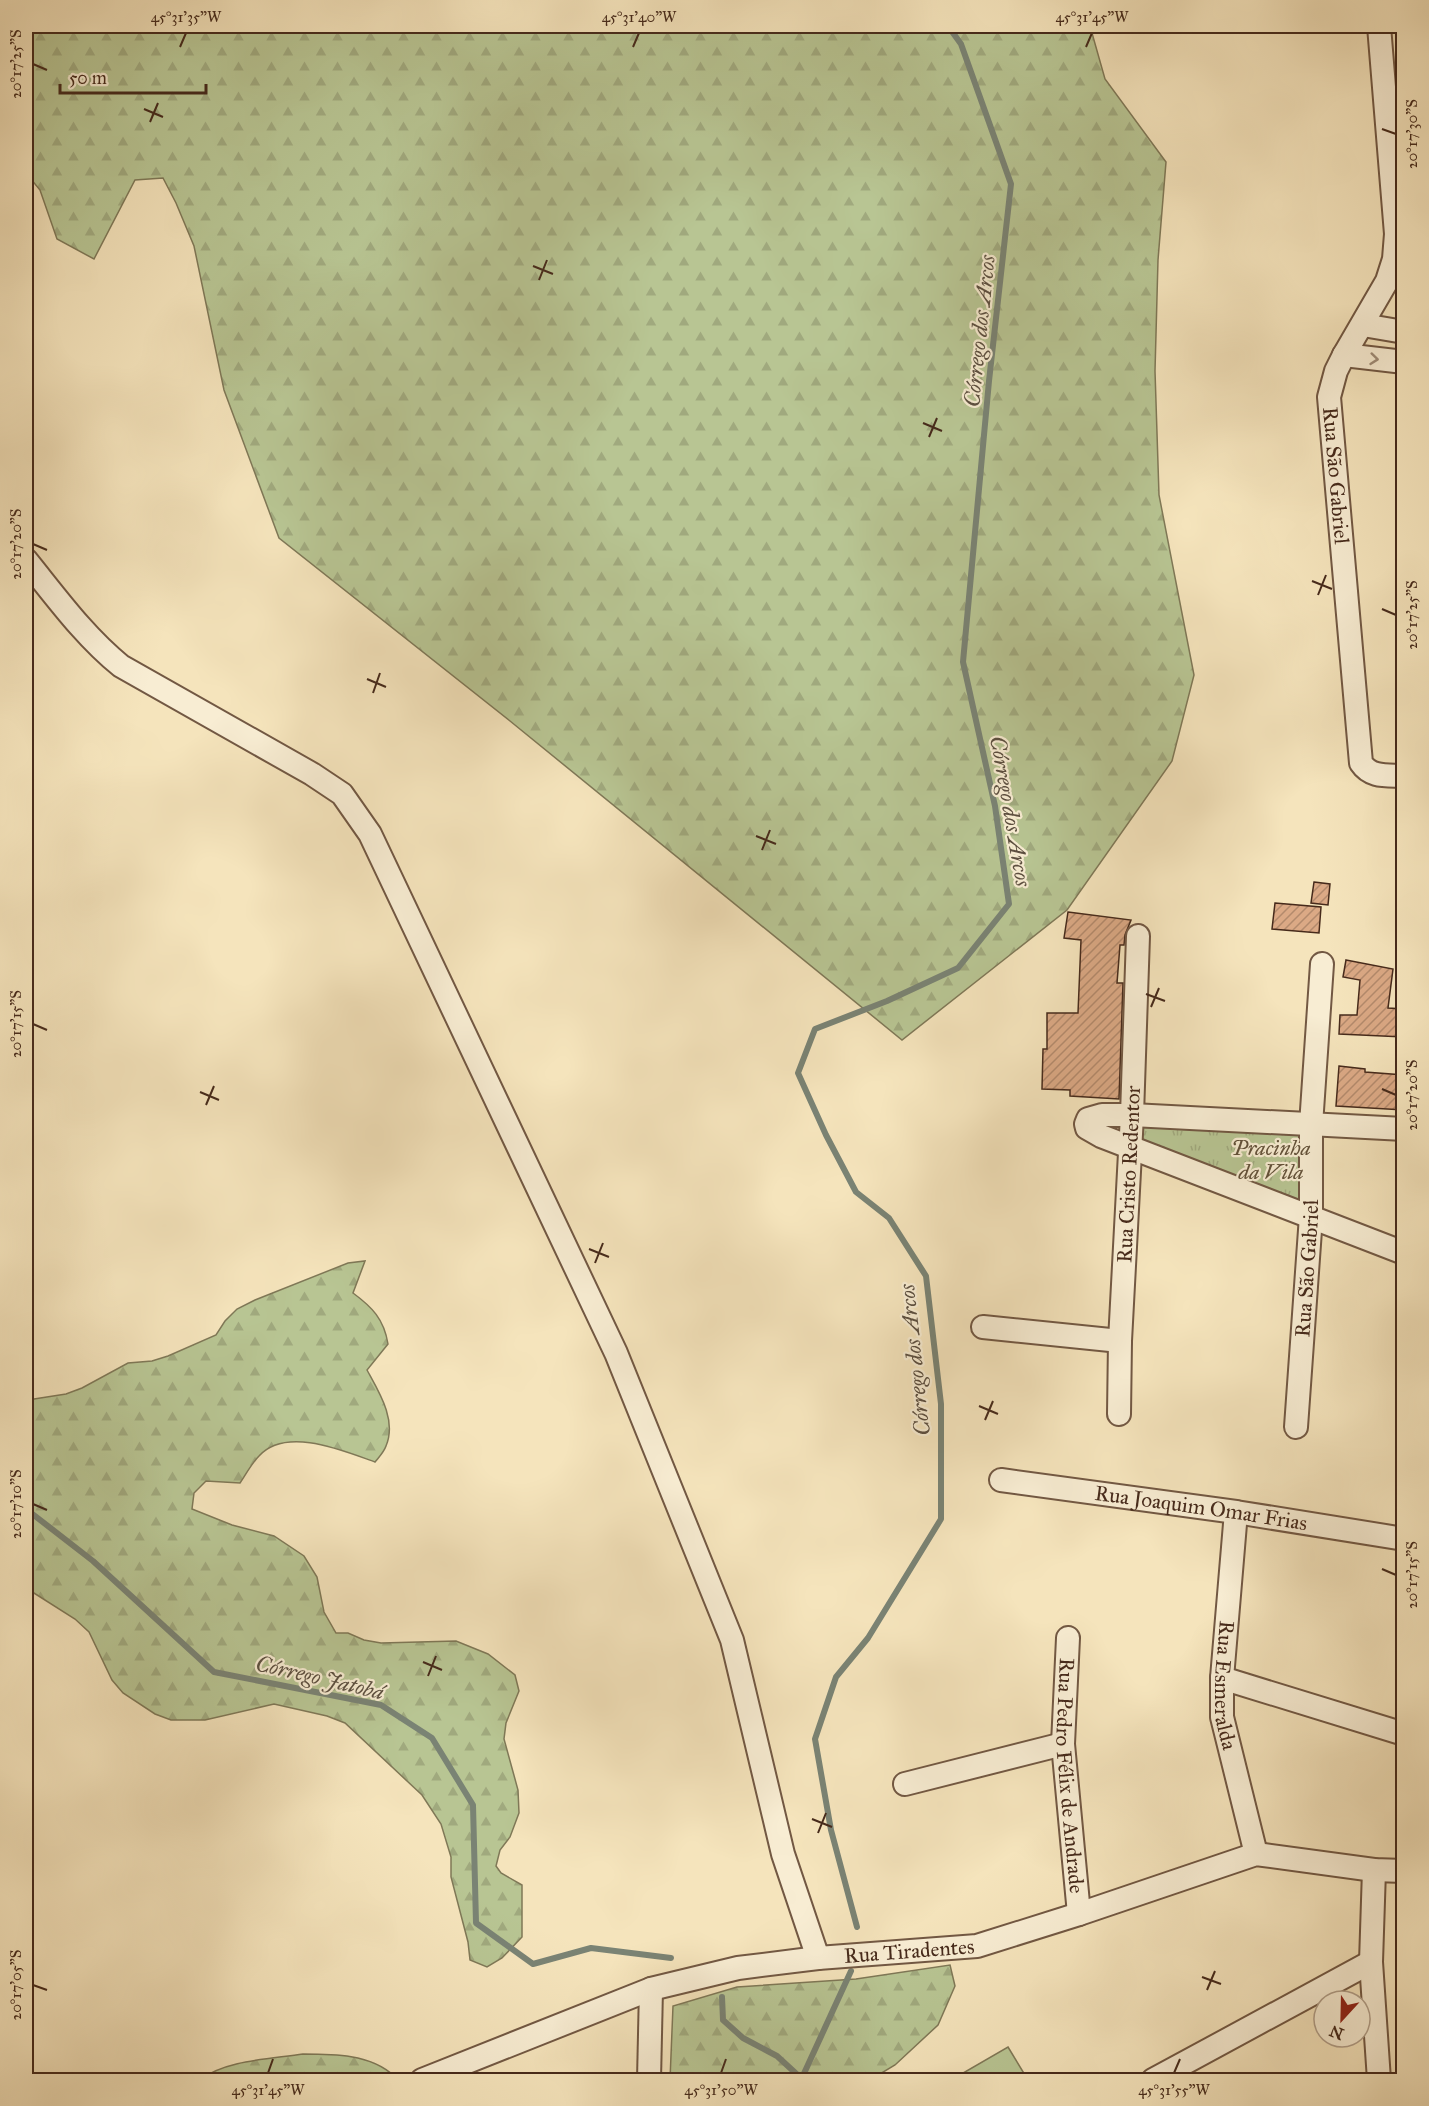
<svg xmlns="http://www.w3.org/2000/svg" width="1429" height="2106" viewBox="0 0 1429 2106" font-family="'IM FELL Great Primer',serif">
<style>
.forest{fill:url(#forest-firs);stroke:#7f7857;stroke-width:1.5}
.park{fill:url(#park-tufts);stroke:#7f7857;stroke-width:1.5}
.pitch{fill:#b8c593;stroke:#7f7857;stroke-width:1.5}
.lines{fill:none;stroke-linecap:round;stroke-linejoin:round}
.stream{stroke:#7a8374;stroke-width:6}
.building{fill:url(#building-hatch);stroke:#462a1b;stroke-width:1.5}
.minor-casing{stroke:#725843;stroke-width:26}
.minor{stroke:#f8edd3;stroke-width:22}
.oneway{stroke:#9f8c77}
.ticks{fill:none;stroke:#462a1b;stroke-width:2}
.labels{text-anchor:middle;stroke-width:4.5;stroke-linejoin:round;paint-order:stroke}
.street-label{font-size:21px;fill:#462a1b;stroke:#f8edd3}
.park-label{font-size:21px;font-style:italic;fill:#625139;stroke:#f8edd3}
.water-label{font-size:22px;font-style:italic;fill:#5c4f40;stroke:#f8edd3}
.neatline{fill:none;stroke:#462a1b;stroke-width:2}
.ticks-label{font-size:15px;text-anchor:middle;fill:#462a1b}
</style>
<defs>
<pattern id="forest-firs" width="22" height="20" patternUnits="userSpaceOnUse" patternTransform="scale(1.5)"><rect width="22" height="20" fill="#b8c593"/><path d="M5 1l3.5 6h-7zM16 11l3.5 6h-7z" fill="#a0a97e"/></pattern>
<pattern id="park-tufts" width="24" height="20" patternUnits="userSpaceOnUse" patternTransform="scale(1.5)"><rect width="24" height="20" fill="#b8c593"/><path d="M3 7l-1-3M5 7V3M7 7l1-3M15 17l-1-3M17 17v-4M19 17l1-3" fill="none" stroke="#a0a97e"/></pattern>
<pattern id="building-hatch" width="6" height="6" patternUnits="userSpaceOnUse" patternTransform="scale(1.5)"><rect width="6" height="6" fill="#dba985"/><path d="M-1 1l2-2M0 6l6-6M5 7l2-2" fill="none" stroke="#b38a6c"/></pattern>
</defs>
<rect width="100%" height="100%" fill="#f5e4bc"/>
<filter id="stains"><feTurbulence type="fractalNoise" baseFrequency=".00333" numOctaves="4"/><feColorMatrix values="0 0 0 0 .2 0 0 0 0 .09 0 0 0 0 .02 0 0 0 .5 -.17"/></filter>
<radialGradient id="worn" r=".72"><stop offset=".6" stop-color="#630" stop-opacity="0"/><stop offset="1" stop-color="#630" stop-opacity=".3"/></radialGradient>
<g class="forest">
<path d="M26,26H1090L1105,79L1166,162L1158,260L1155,371L1159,495L1194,675L1172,761L1067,910L902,1040L510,721L279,538L224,390L194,246L176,203L163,178L135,180L94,259L57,239L40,190L26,173Z"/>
<path d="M365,1261L353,1293C372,1307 384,1319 388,1344L367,1370C379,1392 397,1420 386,1446C384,1452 379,1457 375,1462C344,1451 286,1426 259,1456C252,1463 246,1474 240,1483L206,1481L194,1493L192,1509L232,1525L274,1536L304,1556L317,1577L324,1612L336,1633H348L364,1640L381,1643L456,1641L488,1654L515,1675L519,1691L506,1723L504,1739L518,1790L519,1813L510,1837L500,1850L496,1866L501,1873L522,1885V1937L502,1958L487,1967L470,1960L468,1942L451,1877V1857L441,1824L422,1795L345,1723L327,1716L274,1704L205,1720H171L155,1714L123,1693L112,1680L89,1632L75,1619L26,1588V1398L34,1399L66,1394L82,1388L128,1363L152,1361L168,1356L216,1335L225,1321L237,1309L255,1300L348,1263Z"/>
<path d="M950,1965L955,1986L938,2025L895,2065L870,2080H670L673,2006L737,1987L856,1979Z"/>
<path d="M303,2054C333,2054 371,2054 394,2076L384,2080H200C225,2060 271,2059 303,2054Z"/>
</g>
<path class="park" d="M1140,1122L1305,1132L1300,1204L1137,1142Z"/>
<path class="pitch" d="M1008,2047L1028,2080H951Z"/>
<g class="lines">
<g class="stream">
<path d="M26,1509L93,1561L214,1672L381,1705L432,1738L473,1805L476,1923L533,1964L591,1948L671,1958"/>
<path d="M857,1927L831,1830L815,1739L836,1677L868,1638L941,1519V1404L926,1276L889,1218L856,1192L826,1135L798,1073L815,1029L887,1001L958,968L1009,904L995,806L963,662L989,381L1011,184L961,44L948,26"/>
<path d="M722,1997L723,2020L743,2038L777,2056L802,2079"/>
<path d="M801,2080L851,1971"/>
</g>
</g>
<g class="building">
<path d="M1314,882L1330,884L1328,905L1311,903Z"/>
<path d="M1275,903L1321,907L1319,933L1272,929Z"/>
<path d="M1068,912L1131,920L1125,935L1124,945H1120L1117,983H1123L1119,1099L1070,1096V1090L1042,1089L1043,1049H1047V1013H1078L1081,940L1064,938Z"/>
<path d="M1346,960L1393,969L1388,1008L1404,1009V1037L1339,1034L1340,1015H1357L1360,980L1343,977Z"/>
<path d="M1339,1066L1365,1069V1072L1404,1075V1110L1336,1106Z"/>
</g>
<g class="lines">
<defs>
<g id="minor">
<path id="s1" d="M1379,26L1396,234L1394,259L1387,281L1344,355L1336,371L1329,397L1361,763C1371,778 1387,775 1404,776"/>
<path d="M1363,325L1404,332"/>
<path d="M1344,355L1404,362"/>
<path d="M26,560C56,597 84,636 121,666L312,774L342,794L370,834L616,1353L732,1640L783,1854L818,1958"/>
<path d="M1404,1129L1132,1115H1102L1088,1119L1086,1124L1087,1128L1101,1136L1404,1253"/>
<path d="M983,1327L1120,1341"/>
<path id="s2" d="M1119,1414L1120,1341L1132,1115L1138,936"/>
<path id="s3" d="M1296,1427L1311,1216V1125L1322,964"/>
<path id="s4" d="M1001,1480L1236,1512L1404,1539"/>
<path id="s5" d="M1236,1512L1222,1678V1717L1256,1854"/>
<path id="s6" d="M1068,1638L1063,1744L1079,1914"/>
<path d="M1222,1678L1404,1734"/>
<path d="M905,1784L1063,1744"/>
<path d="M1374,1870L1371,1962L1379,2080"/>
<path id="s7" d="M422,2080L651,1989L738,1968L818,1958L977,1946L1079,1914L1256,1854L1374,1870L1404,1871"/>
<path d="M649,2080L651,1989"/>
<path d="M1153,2080L1371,1962"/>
</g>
</defs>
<use href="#minor" class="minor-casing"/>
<use href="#minor" class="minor"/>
</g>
<defs><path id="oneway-chevron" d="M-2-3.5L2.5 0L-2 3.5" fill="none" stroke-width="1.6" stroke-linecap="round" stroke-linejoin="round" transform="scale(1.5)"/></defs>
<use class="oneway" href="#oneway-chevron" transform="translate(1374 359) rotate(6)"/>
<path class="ticks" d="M180,47L186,33M633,47L639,33M1086,47L1092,33M33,64L47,70M144,109L163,117M150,122L158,103M1382,129L1396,134M533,266L553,274M539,280L547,260M923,423L942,431M929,437L937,418M33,544L47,550M1312,581L1332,589M1318,595L1326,575M1382,609L1396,615M367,679L386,687M373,693L380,673M756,836L776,844M762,850L770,830M1146,994L1165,1001M1151,1007L1159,988M33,1024L47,1030M1382,1089L1396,1095M200,1092L219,1100M206,1105L214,1086M589,1249L609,1257M595,1263L603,1243M979,1406L998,1414M985,1420L993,1401M33,1504L47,1510M1382,1569L1396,1575M423,1662L442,1670M428,1676L436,1656M812,1819L832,1827M818,1833L826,1813M1202,1977L1221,1984M33,1985L47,1990M1207,1990L1215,1971M268,2073L273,2059M721,2073L726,2059M1174,2073L1180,2059"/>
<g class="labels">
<g class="street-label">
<text dy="7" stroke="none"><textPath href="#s1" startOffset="466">Rua São Gabriel</textPath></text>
<text dy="7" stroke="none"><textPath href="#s2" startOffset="240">Rua Cristo Redentor</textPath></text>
<text dy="7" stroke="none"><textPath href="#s3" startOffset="159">Rua São Gabriel</textPath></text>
<text dy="7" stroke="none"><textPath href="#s4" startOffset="202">Rua Joaquim Omar Frias</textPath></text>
<text dy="7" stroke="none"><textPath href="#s5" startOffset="174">Rua Esmeralda</textPath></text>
<text dy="7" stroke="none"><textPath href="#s6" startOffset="138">Rua Pedro Félix de Andrade</textPath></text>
<text dy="7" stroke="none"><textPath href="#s7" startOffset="508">Rua Tiradentes</textPath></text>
</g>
<g class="park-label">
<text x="1271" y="1155">Pracinha<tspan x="1271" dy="24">da Vila</tspan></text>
</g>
<g class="water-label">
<text transform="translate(979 331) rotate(-84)" y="8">Córrego dos Arcos</text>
<text transform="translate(1011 811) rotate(80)" y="8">Córrego dos Arcos</text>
<text transform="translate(914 1360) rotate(-96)" y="8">Córrego dos Arcos</text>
<text transform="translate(320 1677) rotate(13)" y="8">Córrego Jatobá</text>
</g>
</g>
<rect width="1429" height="2106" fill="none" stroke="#f5e4bc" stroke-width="66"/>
<g transform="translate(1342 2019) rotate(202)"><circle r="28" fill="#f8edd3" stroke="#b19f89" stroke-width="1.5"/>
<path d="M0-4.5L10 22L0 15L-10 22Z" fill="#8f2418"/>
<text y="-9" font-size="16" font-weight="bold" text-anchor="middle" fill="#462a1b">N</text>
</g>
<path d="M60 84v9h146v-9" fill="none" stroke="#462a1b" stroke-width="3"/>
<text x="69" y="84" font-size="18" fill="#462a1b" stroke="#f8edd3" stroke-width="4.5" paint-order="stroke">50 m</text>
<rect x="33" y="33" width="1363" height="2040" class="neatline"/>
<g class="ticks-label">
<text x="186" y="22">45°31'35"W</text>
<text x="639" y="22">45°31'40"W</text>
<text x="1092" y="22">45°31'45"W</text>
<text transform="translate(16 64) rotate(-90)" y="5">20°17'25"S</text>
<text transform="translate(1412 134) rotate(-90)" y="5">20°17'30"S</text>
<text transform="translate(16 544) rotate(-90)" y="5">20°17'20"S</text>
<text transform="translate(1412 615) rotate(-90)" y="5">20°17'25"S</text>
<text transform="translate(16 1024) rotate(-90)" y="5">20°17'15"S</text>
<text transform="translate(1412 1095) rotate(-90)" y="5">20°17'20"S</text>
<text transform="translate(16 1504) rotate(-90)" y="5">20°17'10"S</text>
<text transform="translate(1412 1575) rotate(-90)" y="5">20°17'15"S</text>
<text transform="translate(16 1985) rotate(-90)" y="5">20°17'05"S</text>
<text x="268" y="2095">45°31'45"W</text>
<text x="721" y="2095">45°31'50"W</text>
<text x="1174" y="2095">45°31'55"W</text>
</g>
<rect width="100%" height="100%" filter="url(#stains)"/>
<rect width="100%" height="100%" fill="url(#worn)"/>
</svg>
